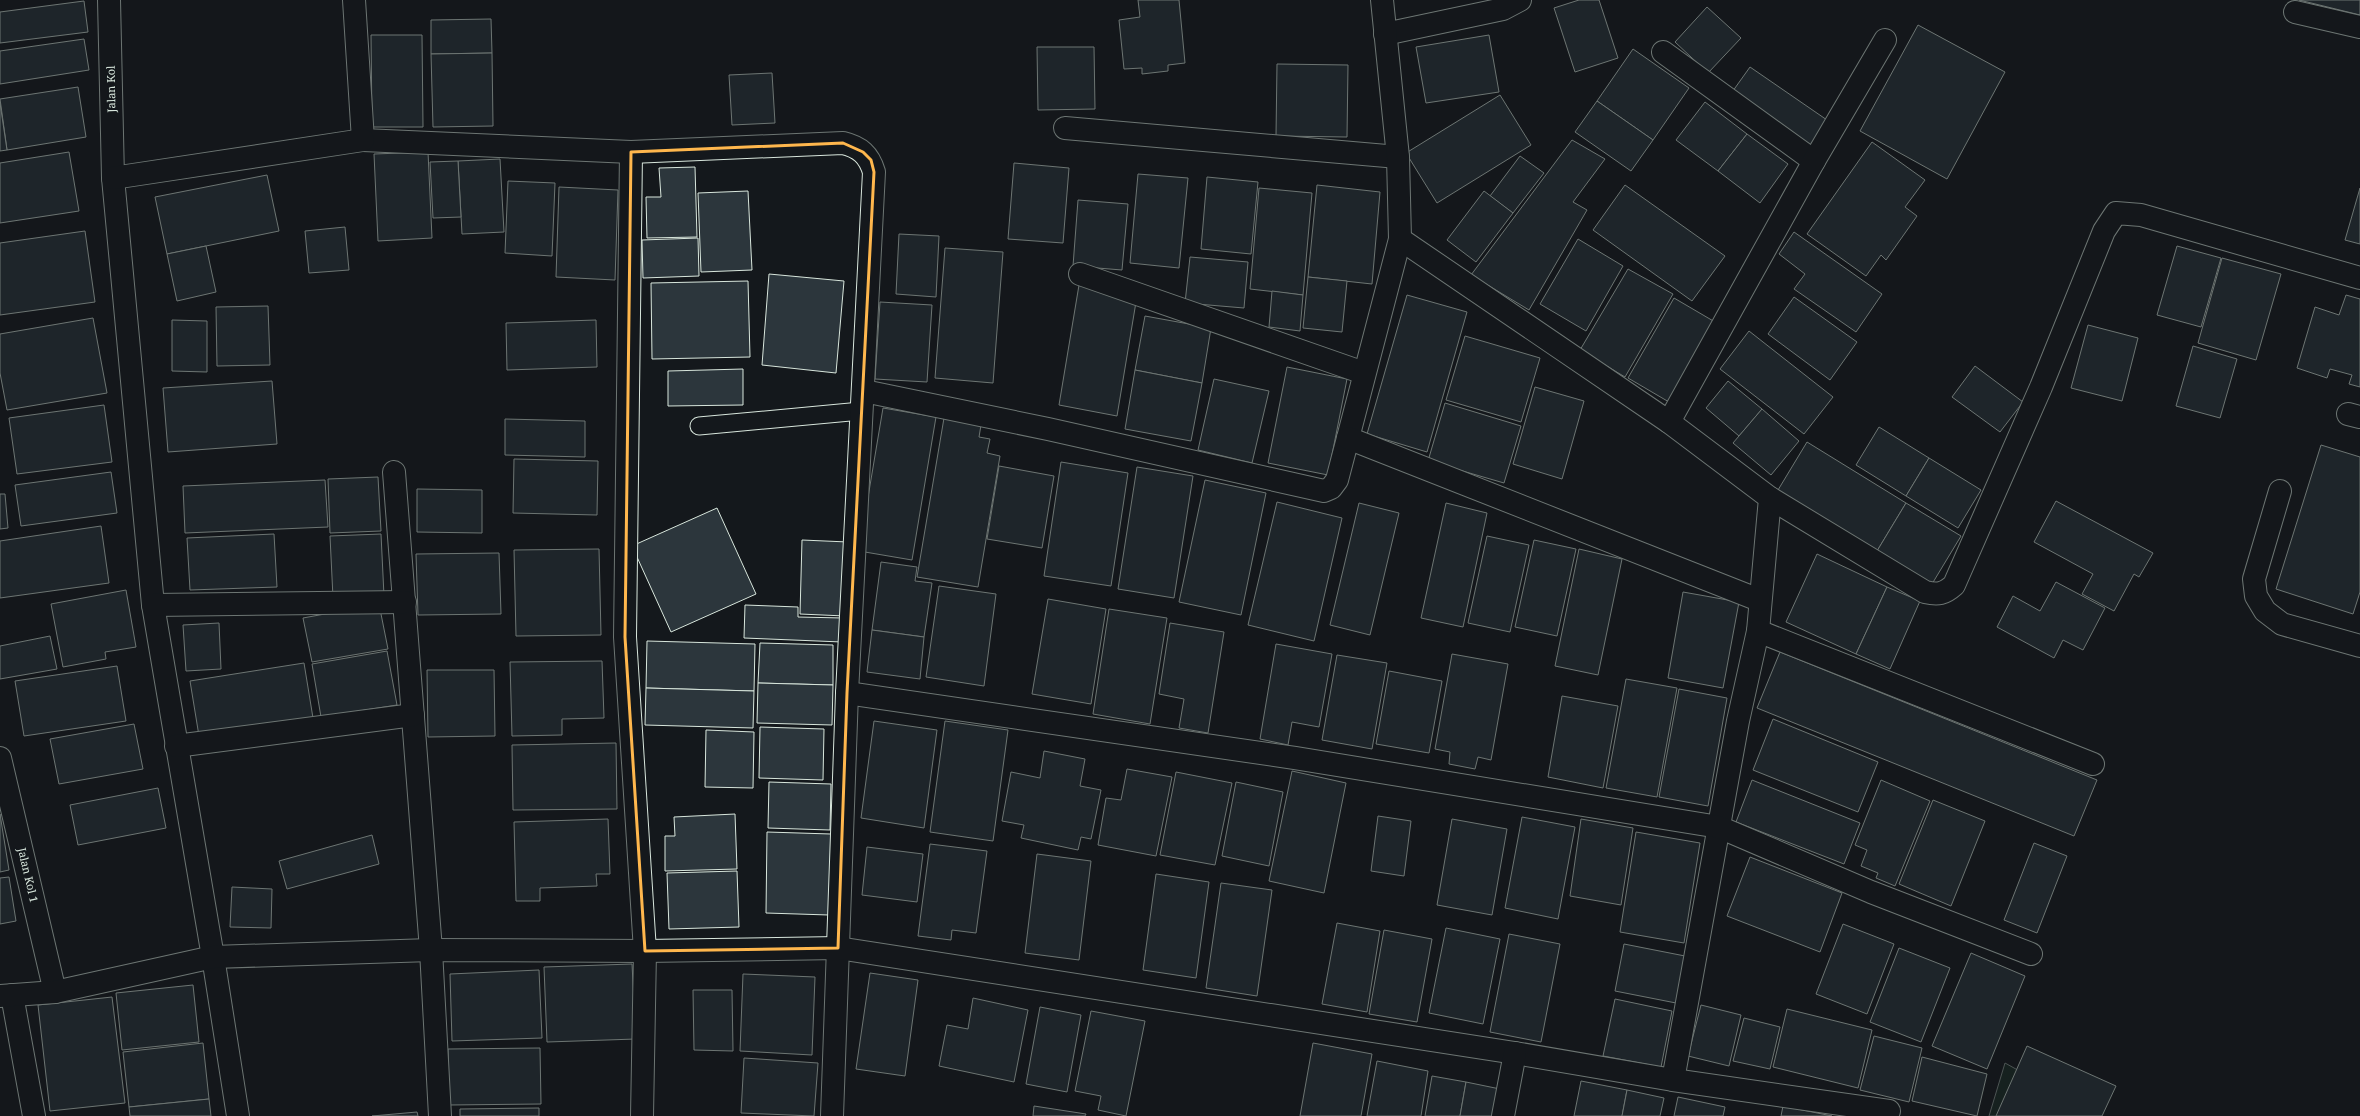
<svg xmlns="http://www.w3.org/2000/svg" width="2360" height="1116" viewBox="0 0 2360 1116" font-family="'Noto Serif',serif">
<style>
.green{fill:#1a2d24;stroke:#939e99}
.building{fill:#2c363c;stroke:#d8e6dc}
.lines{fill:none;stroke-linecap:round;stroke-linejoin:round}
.lane-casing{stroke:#d8e6dc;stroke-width:19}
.street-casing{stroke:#d8e6dc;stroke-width:24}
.lane{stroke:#14181c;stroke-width:17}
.street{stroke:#14181c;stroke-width:22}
.marked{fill:none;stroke:#ffb74d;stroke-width:3;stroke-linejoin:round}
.labels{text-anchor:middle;stroke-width:3;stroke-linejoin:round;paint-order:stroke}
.street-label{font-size:11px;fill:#d8e6dc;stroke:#14181c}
</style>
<rect width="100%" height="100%" fill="#14181c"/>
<path class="green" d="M2005,1063L2101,1116H1989Z"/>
<g class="building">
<path d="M1138,0H1179L1185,63L1168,65V71L1142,74V68L1124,69L1119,20L1140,17Z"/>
<path d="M1579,0H1599L1618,58L1575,72L1554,8Z"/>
<path d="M2299,0H2360V15Z"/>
<path d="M84,1L88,32L0,43V12Z"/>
<path d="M1707,7L1741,38L1708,73L1675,42Z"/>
<path d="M491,19L492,53L431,54V20Z"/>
<path d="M1918,25L2005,72L1947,179L1860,131Z"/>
<path d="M371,35H422L423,127H372Z"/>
<path d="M1489,35L1499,92L1426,103L1416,47Z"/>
<path d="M84,39L89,70L0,84V51Z"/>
<path d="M1037,47H1094L1095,109L1038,110Z"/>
<path d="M1633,49L1689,88L1653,140L1597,101Z"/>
<path d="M492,53L493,126L433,127L431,54Z"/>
<path d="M1277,64L1348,65L1347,137L1276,136Z"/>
<path d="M1750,67L1827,120L1808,149L1730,95Z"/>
<path d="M772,73L775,123L732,125L729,75Z"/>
<path d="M78,87L86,137L7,150L0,99Z"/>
<path d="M1500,95L1531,145L1437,203L1406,153Z"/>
<path d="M1597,101L1653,140L1631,171L1575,132Z"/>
<path d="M1705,102L1747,134L1718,171L1676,140Z"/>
<path d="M0,103L7,150L0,151Z"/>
<path d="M1747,134L1788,164L1760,203L1718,171Z"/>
<path d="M1572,140L1605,159L1573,202L1587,210L1529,310L1471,275Z"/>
<path d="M1872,142L1925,180L1905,207L1917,216L1886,260L1881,255L1866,276L1807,234Z"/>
<path d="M69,152L79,211L0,223V163Z"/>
<path d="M428,152L432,238L378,241L374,154Z"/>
<path d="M1520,156L1544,173L1513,213L1490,196Z"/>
<path d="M500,159L504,232L462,234L458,161Z"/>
<path d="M458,161L461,217L433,218L430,162Z"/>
<path d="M1014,163L1069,168L1063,243L1008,239Z"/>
<path d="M695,167L697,237L647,238L646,197H661L659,168Z"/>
<path d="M1138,174L1188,178L1179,268L1130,263Z"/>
<path d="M267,175L279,231L167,254L155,197Z"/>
<path d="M1207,177L1258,182L1251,254L1201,249Z"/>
<path d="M508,181L555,183L552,256L505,253Z"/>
<path d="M1317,185L1380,192L1372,284L1308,277Z"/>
<path d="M1625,185L1725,256L1692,301L1593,230Z"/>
<path d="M559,187L618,190L615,280L556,277Z"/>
<path d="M1259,188L1312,193L1303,295L1250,289Z"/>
<path d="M2360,188V244L2345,240Z"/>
<path d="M748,191L752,270L701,272L698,193Z"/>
<path d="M1484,191L1513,213L1476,262L1447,240Z"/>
<path d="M1078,200L1128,204L1122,270L1073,266Z"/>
<path d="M345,227L349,270L309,273L305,231Z"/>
<path d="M85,231L95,302L0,315V243Z"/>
<path d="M1794,232L1882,294L1856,332L1794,289L1805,274L1779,254Z"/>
<path d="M899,234L939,236L936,297L896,294Z"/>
<path d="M698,238L699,276L643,278L642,240Z"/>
<path d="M1578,239L1623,266L1586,331L1540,304Z"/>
<path d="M206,246L216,292L177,301L167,254Z"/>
<path d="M2177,246L2221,258L2201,327L2157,315Z"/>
<path d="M945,248L1003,252L993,383L935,378Z"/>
<path d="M1190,257L1248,262L1244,308L1185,303Z"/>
<path d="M2222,258L2281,274L2256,360L2198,343Z"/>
<path d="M1628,269L1673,294L1625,377L1580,350Z"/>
<path d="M769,274L844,281L836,373L762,365Z"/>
<path d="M1308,277L1347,281L1342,332L1303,328Z"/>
<path d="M748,281L750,357L652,359L651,283Z"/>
<path d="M1079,285L1137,296L1117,416L1059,405Z"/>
<path d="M1272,291L1303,295L1300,331L1269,327Z"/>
<path d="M1407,295L1467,312L1427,452L1367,434Z"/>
<path d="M2346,295L2360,299V387L2349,384L2352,375L2330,369L2327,378L2297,368L2315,307L2339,315Z"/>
<path d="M1794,297L1857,342L1830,380L1768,334Z"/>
<path d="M1674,298L1715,322L1669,402L1628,378Z"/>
<path d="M880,302L932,305L927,382L875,379Z"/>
<path d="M268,306L270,365L217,366L216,307Z"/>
<path d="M1145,316L1211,328L1202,383L1135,370Z"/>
<path d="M93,318L107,393L7,410L0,373V334Z"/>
<path d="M172,320L207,321V372L172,371Z"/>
<path d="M596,320L597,367L507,370L506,323Z"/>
<path d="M2088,325L2138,338L2122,401L2071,388Z"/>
<path d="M1749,331L1833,397L1804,434L1720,369Z"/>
<path d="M1465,336L1540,358L1521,422L1446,400Z"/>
<path d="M2193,346L2237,359L2220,418L2176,406Z"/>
<path d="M1975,366L2023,402L2000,432L1952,397Z"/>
<path d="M1287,367L1347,379L1328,475L1268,463Z"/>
<path d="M743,369V405L668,406V371Z"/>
<path d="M1135,370L1202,383L1191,441L1125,429Z"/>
<path d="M1214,379L1269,391L1252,463L1198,450Z"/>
<path d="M272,381L277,444L168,452L163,388Z"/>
<path d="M1728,381L1762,409L1739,436L1706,408Z"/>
<path d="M1535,387L1584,401L1562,479L1513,464Z"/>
<path d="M1445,403L1521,426L1504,483L1428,461Z"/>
<path d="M104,405L112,462L17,474L9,418Z"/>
<path d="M883,408L936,417L912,560L859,551Z"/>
<path d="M1762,409L1799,441L1771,475L1733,443Z"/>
<path d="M944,418L981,425L979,437L990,439L987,453L1000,456L978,587L917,577Z"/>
<path d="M505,419L585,421V457L505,455Z"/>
<path d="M1879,427L1929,458L1906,496L1856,465Z"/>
<path d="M1807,442L1906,503L1877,551L1778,490Z"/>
<path d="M2321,445L2360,457V592L2353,614L2276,589Z"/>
<path d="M1929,458L1981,490L1958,528L1906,496Z"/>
<path d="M514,459L598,461L597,515L513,513Z"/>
<path d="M1061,462L1128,473L1111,586L1044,576Z"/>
<path d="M999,466L1054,476L1042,548L987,539Z"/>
<path d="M1137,467L1193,476L1174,598L1118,589Z"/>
<path d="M111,472L117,513L21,526L15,485Z"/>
<path d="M378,477L381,531L330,533L328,479Z"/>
<path d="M325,480L328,527L185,533L183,486Z"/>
<path d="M1205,480L1266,493L1241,615L1179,602Z"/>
<path d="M417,489L482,490V533L417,532Z"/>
<path d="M0,494H5L8,528L0,529Z"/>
<path d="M2056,501L2153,553L2139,577L2134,574L2114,611L2082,594L2093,574L2034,542Z"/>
<path d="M1277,502L1342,518L1314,641L1248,625Z"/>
<path d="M1359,503L1399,513L1370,635L1330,625Z"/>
<path d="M1446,503L1487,513L1463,627L1421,618Z"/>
<path d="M1906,503L1961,536L1932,584L1877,551Z"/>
<path d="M717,508L756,594L671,632L632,546Z"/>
<path d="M101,526L109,583L0,598V541Z"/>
<path d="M274,534L277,587L190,590L187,538Z"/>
<path d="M381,534L384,596L333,598L330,536Z"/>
<path d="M1487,536L1529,545L1510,632L1468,623Z"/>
<path d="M802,540L848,542L845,616L800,614Z"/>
<path d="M1534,540L1576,549L1557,636L1515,627Z"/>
<path d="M599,549L601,635L516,636L514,550Z"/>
<path d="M1579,549L1622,559L1598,675L1555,666Z"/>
<path d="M499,553L501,614L418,615L416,554Z"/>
<path d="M1817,554L1887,587L1856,654L1786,622Z"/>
<path d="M881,562L917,567L915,581L932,583L924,637L872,630Z"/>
<path d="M2056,582L2105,608L2083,650L2063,640L2054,658L1997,627L2013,596L2040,611Z"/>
<path d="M939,586L996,594L984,686L926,677Z"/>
<path d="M1887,587L1920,601L1890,669L1856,654Z"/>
<path d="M126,590L136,647L105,652L106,659L63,667L51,604Z"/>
<path d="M1683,592L1739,602L1723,688L1668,678Z"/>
<path d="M1048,599L1106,609L1091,704L1032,694Z"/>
<path d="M379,604L388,649L312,662L303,618Z"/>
<path d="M745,605L798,607V617L843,618L842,642L744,638Z"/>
<path d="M1109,609L1167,618L1150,724L1093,714Z"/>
<path d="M219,623L221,669L186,671L183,625Z"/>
<path d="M1170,623L1224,632L1208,733L1179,728L1184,699L1159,694Z"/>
<path d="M872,630L924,637L920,679L867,672Z"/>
<path d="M50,636L57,669L0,679V646Z"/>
<path d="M647,641L755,644L754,691L646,688Z"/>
<path d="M760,643L833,645V685L758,683Z"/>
<path d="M1276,644L1332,654L1319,727L1292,722L1288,745L1260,739Z"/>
<path d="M387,651L397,705L321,717L312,664Z"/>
<path d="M1780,652L2097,780L2074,836L1757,708Z"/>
<path d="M1452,654L1508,664L1491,760L1478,757L1475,769L1449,764L1450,752L1435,749Z"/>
<path d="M1337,655L1387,663L1372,749L1322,740Z"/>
<path d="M602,661L604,718L562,719V735L512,736L510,662Z"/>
<path d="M304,663L313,718L199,736L190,681Z"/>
<path d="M117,666L126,721L24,736L15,681Z"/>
<path d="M427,670H494L495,736L428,737Z"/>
<path d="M1389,671L1442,681L1429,753L1376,744Z"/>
<path d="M1626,679L1677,688L1657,797L1606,788Z"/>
<path d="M758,683L833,685L832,725L757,723Z"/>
<path d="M646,688L754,691L753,728L645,725Z"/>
<path d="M1679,689L1727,698L1708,806L1659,797Z"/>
<path d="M1562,696L1618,706L1603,788L1548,777Z"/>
<path d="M1773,719L1878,762L1858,812L1753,770Z"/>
<path d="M874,721L937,730L924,828L861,818Z"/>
<path d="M945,721L1008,730L993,841L930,832Z"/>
<path d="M134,724L143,769L59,784L50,739Z"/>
<path d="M760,727L824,729L823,780L759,778Z"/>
<path d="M706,730L754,732L753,788L705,787Z"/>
<path d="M616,743L617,809L513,810L512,745Z"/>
<path d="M1044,751L1085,759L1080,786L1101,790L1091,839L1081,837L1078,850L1021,838L1024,825L1002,821L1011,772L1040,778Z"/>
<path d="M1127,769L1172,777L1156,856L1098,845L1106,798L1121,800Z"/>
<path d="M1292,771L1346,783L1324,893L1269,881Z"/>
<path d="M1176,772L1232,783L1215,865L1160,855Z"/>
<path d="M1752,780L1860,823L1844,864L1736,822Z"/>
<path d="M1881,780L1930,801L1895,886L1876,878L1878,873L1861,866L1867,850L1855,845Z"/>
<path d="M769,782L831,784L830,830L768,828Z"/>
<path d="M1236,782L1283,792L1269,866L1222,856Z"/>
<path d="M158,788L166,828L78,845L70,805Z"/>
<path d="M1933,800L1985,821L1951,906L1899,884Z"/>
<path d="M0,814L9,870L0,872Z"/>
<path d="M735,814L737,869L665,871V836H675L674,817Z"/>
<path d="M1378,816L1411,821L1404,876L1371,871Z"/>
<path d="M1522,817L1575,827L1558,919L1505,908Z"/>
<path d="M608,819L610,874H596L597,886L540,888V901H516L514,822Z"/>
<path d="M1452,819L1507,829L1492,915L1437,905Z"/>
<path d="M1581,819L1633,828L1621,905L1570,896Z"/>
<path d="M767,832L831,834L829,915L766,913Z"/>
<path d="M1636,832L1700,843L1684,943L1620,932Z"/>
<path d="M372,835L379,864L287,889L279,861Z"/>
<path d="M2034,843L2067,856L2037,933L2004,920Z"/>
<path d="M930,844L987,851L976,933L952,930L951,940L918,936Z"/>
<path d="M867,847L923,854L917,902L862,895Z"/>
<path d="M1037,854L1091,861L1079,960L1025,953Z"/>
<path d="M1750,857L1842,893L1820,952L1727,916Z"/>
<path d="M737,871L739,927L669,929L667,873Z"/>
<path d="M1156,874L1209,882L1196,978L1143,970Z"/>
<path d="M9,877L16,921L0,924V878Z"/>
<path d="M1221,883L1272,890L1257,996L1206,988Z"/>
<path d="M232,887L272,889L271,928L230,927Z"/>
<path d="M1337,923L1380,931L1367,1012L1322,1004Z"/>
<path d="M1843,924L1894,944L1867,1014L1816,994Z"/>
<path d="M1446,928L1500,939L1483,1024L1429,1013Z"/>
<path d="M1384,930L1432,939L1417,1022L1369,1014Z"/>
<path d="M1509,934L1560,944L1541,1042L1490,1032Z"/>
<path d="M1624,944L1685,956L1676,1003L1615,991Z"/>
<path d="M1899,948L1950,968L1921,1042L1870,1022Z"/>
<path d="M1971,953L2025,976L1987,1069L1932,1046Z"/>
<path d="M632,964L636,1039L547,1042L544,967Z"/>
<path d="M539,970L542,1038L452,1041L450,974Z"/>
<path d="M870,973L918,980L905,1076L856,1069Z"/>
<path d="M743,974L815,977L812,1055L740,1051Z"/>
<path d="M193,985L199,1042L122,1050L116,993Z"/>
<path d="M693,990H732L733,1051L694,1050Z"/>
<path d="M112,997L125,1103L50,1111L38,1005Z"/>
<path d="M973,998L1028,1010L1014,1082L939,1066L947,1025L968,1029Z"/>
<path d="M1615,999L1672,1011L1661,1067L1603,1056Z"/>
<path d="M1701,1005L1741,1015L1729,1066L1688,1056Z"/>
<path d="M1040,1007L1081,1015L1067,1092L1026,1084Z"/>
<path d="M1787,1009L1872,1030L1858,1088L1773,1067Z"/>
<path d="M1091,1011L1145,1021L1126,1116L1098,1110L1101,1096L1075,1091Z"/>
<path d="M1744,1018L1780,1027L1770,1069L1733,1061Z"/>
<path d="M1874,1036L1922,1048L1909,1102L1860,1090Z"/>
<path d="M203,1043L209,1099L129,1107L123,1052Z"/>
<path d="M1313,1043L1372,1054L1361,1116H1300Z"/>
<path d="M2027,1046L2116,1086L2102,1116H1996Z"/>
<path d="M540,1048L541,1104L449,1105L448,1049Z"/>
<path d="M1922,1057L1987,1074L1977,1116L1912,1101Z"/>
<path d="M744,1058L818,1063L814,1116L741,1113Z"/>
<path d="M1377,1061L1428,1071L1421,1116H1367Z"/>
<path d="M1432,1076L1466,1082L1460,1116H1425Z"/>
<path d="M1581,1081L1627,1090L1622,1116H1574Z"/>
<path d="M1466,1082L1500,1089L1495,1116H1460Z"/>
<path d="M1627,1090L1664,1098L1660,1116H1622Z"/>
<path d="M1678,1097L1725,1107L1723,1116H1674Z"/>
<path d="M209,1099L211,1116H130L129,1107Z"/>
<path d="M1034,1106L1086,1114L1085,1116H1033Z"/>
<path d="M1783,1106L1832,1116H1781Z"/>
<path d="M539,1108V1116H460V1109Z"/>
<path d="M417,1112L418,1116H372Z"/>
</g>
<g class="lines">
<defs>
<path id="lane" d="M699,426L861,411"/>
<g id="street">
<path d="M109,0L113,178L153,605L213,957L238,1116"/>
<path d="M354,0L363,140L631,152L843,143C860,147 869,155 874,172L847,693L832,1116"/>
<path d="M2295,12L2360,27"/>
<path d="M1385,34L1503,9L1520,0"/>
<path d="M1663,52L1814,161"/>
<path d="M1065,128L1398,157"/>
<path d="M631,152L625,637L645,951L642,1116"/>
<path d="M113,178L363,140"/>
<path d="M1400,239L1669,422L1770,498L1758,631L1738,721L1673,1080"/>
<path d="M1080,274L1364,373"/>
<path d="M864,391L1048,429L1324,491L1331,488L1337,480L1400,239L1398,157L1382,0"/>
<path d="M2348,414L2360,417"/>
<path d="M1669,422L1814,161L1885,40"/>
<path d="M1348,438L1759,600"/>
<path d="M394,472L431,950L440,1116"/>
<path d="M2280,491L2254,579L2256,596L2265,611L2282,624L2360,646"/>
<path d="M1770,498L1925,592C1938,595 1944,594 1954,585L2041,387L2104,231L2116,213L2141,215L2360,278"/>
<path d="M153,605L405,602"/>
<path d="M1758,631L2093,764"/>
<path d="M847,693L1295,758L1719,827L1871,892L2031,954"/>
<path d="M176,746L413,715"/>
<path d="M0,758L55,992"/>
<path d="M12,995L34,1116"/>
<path d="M0,996L55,992L213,957L431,950L645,951L838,948L1515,1053L1673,1080L1889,1111"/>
<path d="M1503,1116L1515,1053"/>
</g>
</defs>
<use href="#lane" class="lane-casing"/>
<use href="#street" class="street-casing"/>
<use href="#lane" class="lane"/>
<use href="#street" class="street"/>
</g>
<path d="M0 0H2360V1116H0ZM843,143L863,152L871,160L874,172L847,693L838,948L645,951L625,637L631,152Z" fill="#14181c" fill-opacity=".55" fill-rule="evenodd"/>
<path class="marked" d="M843,143L863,152L871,160L874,172L847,693L838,948L645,951L625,637L631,152Z"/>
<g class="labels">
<g class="street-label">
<text transform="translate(111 89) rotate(-91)" y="4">Jalan Kol</text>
<text transform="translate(28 875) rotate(77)" y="4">Jalan Kol 1</text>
</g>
</g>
</svg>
